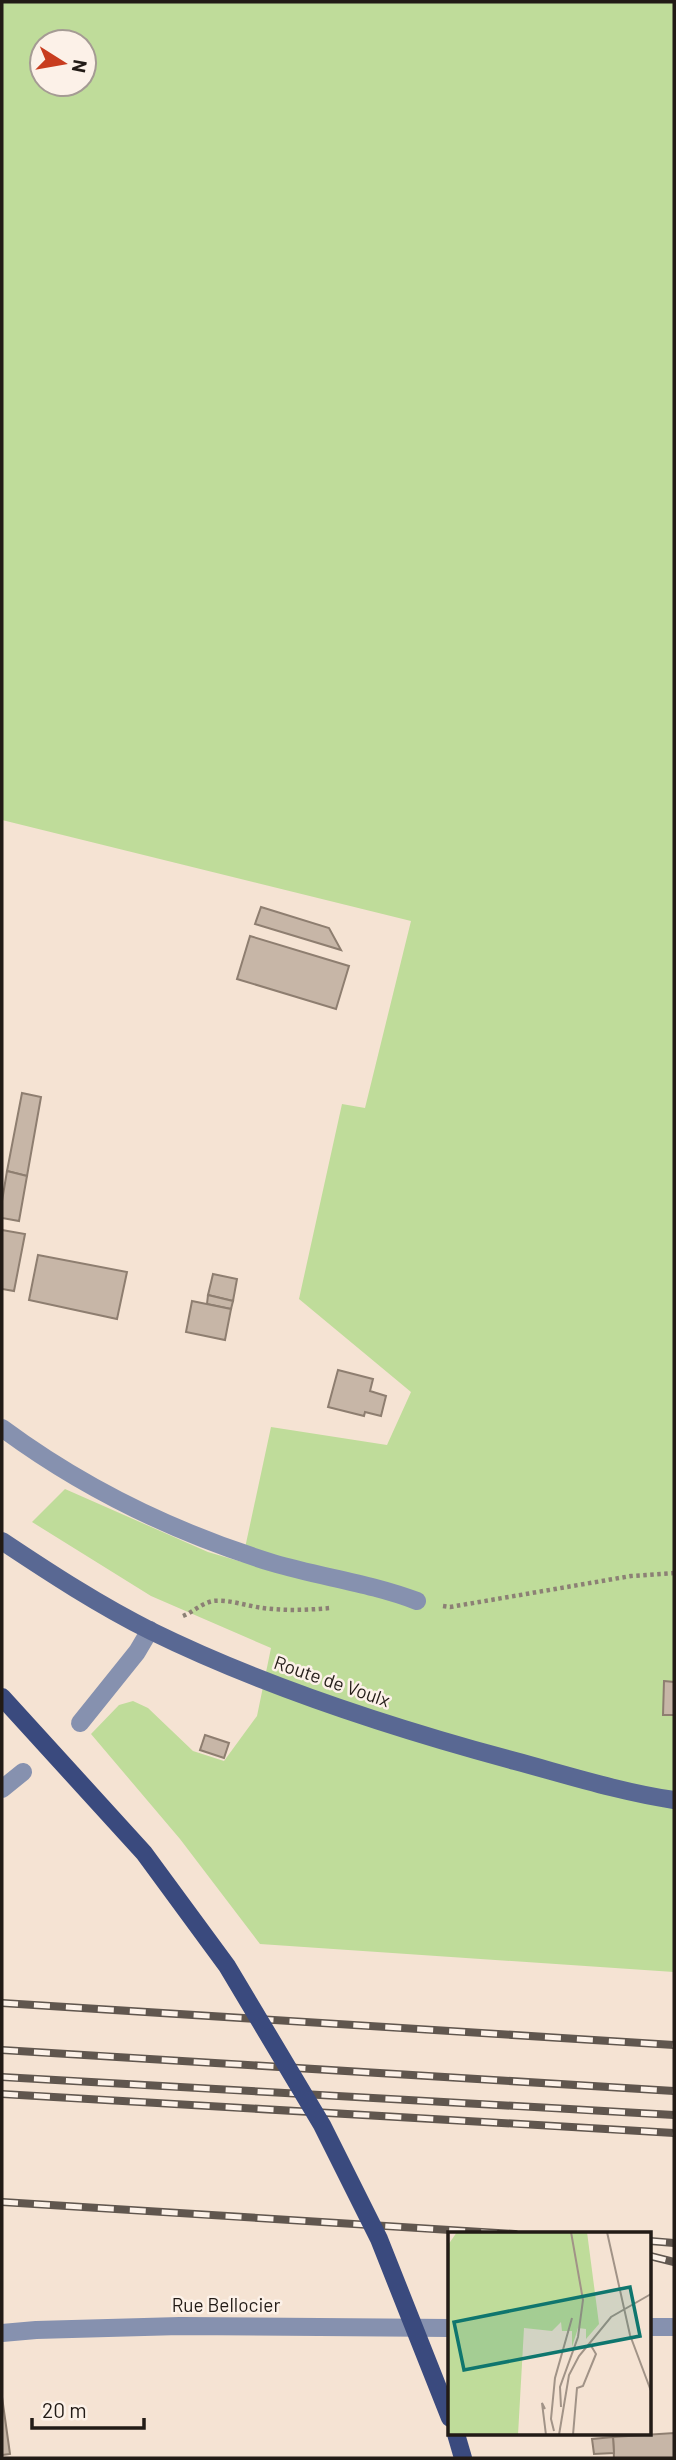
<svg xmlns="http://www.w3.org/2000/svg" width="676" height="2460" viewBox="0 0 676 2460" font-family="Barlow,sans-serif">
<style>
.green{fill:#bfdc9a;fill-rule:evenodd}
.building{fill:#c7b6a7;stroke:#8e7e70;stroke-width:2}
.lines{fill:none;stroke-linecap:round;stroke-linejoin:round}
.path{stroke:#8c8075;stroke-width:4.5;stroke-dasharray:3.5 3.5;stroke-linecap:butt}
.service{stroke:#8691af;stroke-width:18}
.tertiary{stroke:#8691af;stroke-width:18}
.secondary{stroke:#596893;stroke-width:18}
.primary{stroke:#3a4a7e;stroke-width:18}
.rail-casing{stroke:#60564e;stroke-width:8}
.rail{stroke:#fcf1e8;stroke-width:5;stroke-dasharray:16;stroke-linecap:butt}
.primary-bridge{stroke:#3a4a7e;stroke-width:18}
.labels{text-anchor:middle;stroke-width:5;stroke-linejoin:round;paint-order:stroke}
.street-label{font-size:19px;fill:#221b16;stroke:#fcf1e8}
.inset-road{fill:none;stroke:#a19387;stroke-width:2}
.view{fill:#0f766e;fill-opacity:0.15;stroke:#0f766e;stroke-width:3.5}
.inset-edge{fill:none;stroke:#221b16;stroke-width:3.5}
</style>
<rect width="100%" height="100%" fill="#f5e3d3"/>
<path class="green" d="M2,2H674V1972L260,1944L180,1839L91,1734L119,1705L133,1701L148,1708L193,1751L224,1761L257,1716L271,1648L151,1596L32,1522L65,1489L208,1552L242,1562L271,1427L387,1445L411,1392L299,1299L342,1104L365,1108L411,921L2,820ZM42,42H84V84H42Z"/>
<g class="building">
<path d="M261,907L329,928L341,950L255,924Z"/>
<path d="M250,936L349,966L336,1009L237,979Z"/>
<path d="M22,1093L41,1097L27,1176L7,1171Z"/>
<path d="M7,1171L27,1176L19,1221L2,1218V1201Z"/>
<path d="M2,1230L25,1234L14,1291L2,1289Z"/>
<path d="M38,1255L127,1272L117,1319L29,1300Z"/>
<path d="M213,1274L237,1279L233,1301L208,1295Z"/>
<path d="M208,1295L233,1301L231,1309L207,1304Z"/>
<path d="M192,1301L231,1309L225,1340L186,1332Z"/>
<path d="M338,1370L373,1379L370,1391L386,1396L381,1416L365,1412L364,1416L328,1407Z"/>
<path d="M664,1681L674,1682V1715H663Z"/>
<path d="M205,1735L229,1743L224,1758L200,1750Z"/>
<path d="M2,2397L10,2454L2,2455Z"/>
<path d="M674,2433V2458H614L613,2437Z"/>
<path d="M613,2437L614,2453L594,2454L592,2439Z"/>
</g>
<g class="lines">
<g class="path">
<path d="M443,1606L450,1607L631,1576L674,1573"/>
<path d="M183,1616C193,1612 202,1603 213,1601C228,1599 247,1606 263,1608C285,1611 308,1610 330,1608"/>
</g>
<g class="service">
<path d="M2,1428C83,1488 176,1533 273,1563C320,1577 370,1583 417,1601"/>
<path d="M80,1723L137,1652L150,1630"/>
<path d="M2,1789L23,1772"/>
</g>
<g class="tertiary">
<path d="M650,2327H674"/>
<path d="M2,2333L36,2330L180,2326L450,2328"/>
</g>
<path class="secondary" d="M2,1541C50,1573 99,1605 151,1631C265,1687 392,1728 515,1761C567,1775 620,1792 674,1800"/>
<path class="primary" d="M456,2434L463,2458"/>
<defs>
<g id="rail">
<path d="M2,2003L674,2045"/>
<path d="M2,2050L674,2091"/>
<path d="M2,2077L674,2115"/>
<path d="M2,2094L674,2133"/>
<path d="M2,2202L515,2234"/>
<path d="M650,2241L674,2243"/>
<path d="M650,2256L674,2262"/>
</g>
</defs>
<use href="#rail" class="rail-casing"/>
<use href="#rail" class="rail"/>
<path class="primary-bridge" d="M2,1697L144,1853L227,1966L322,2125L379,2239L450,2418"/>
</g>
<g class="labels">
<g class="street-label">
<text transform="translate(332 1681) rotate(19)" y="7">Route de Voulx</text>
<text x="226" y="2312">Rue Bellocier</text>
</g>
</g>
<g transform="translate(448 2232)">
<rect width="203" height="203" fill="#f5e3d3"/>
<path d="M9,0H139L151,92L138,107V97L130,96L124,115V99H114L113,90L104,99L76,96L70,203H0V13Z" fill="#bfdc9a"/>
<path class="inset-road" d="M159,0L182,103L203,159M113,175L112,155L130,105L135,68L123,0M97,177L94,171L98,203M106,199L103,187L107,146L124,86M111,203L121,143L131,124L163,85L203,62M125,203L129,156L135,154L148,122L142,112"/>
<path class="view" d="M182,55L192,104L16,138L6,90Z"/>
<rect width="203" height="203" class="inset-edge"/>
</g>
<rect width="676" height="2460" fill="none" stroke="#221b16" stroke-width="7"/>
<g transform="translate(63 63) rotate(101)"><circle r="33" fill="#fcf1e8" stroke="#a59b94" stroke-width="2"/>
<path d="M0-5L12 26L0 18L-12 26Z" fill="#c83d1f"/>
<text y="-10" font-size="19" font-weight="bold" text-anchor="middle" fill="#221b16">N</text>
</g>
<path d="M32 2418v10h112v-10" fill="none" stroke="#221b16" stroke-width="3.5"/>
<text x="42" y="2418" font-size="21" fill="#221b16" stroke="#fcf1e8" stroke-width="5" paint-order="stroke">20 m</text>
</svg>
